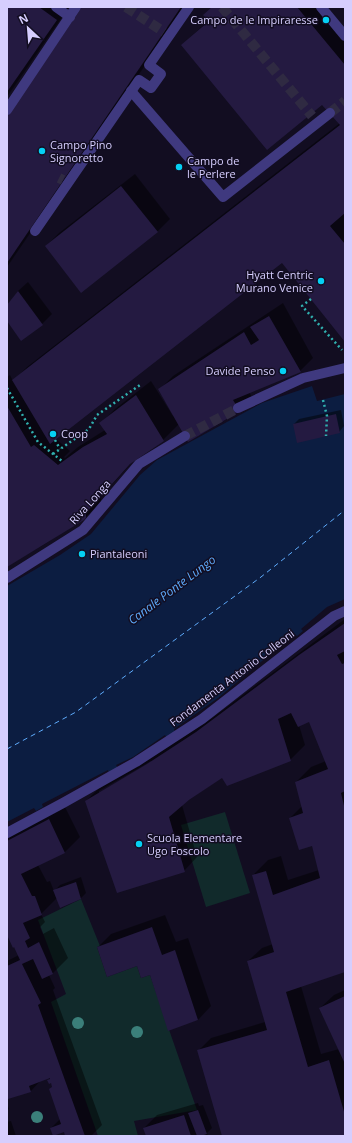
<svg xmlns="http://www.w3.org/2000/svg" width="352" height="1143" viewBox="0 0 352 1143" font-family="'Open Sans',sans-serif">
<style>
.green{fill:#112a2b}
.water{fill:#0c1d41}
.shadow{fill:#0007;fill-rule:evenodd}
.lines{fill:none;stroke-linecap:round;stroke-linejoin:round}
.ferry{stroke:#5eabfc;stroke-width:1;stroke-dasharray:5 4;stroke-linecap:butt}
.building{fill:#241a41}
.pedestrian-tunnel{stroke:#2f2a42;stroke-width:10;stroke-dasharray:10 5;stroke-linecap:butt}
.path{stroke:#30b0af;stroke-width:2.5;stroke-dasharray:2 3;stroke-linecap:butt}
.pedestrian{stroke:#3f397f;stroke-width:10}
.tree{fill:#3b7f7a}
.poi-dot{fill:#05d0f4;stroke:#120d21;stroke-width:1.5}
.labels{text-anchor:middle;stroke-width:3;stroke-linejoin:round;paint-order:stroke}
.poi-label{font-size:11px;fill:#d6cefe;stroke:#120d21;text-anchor:start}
.street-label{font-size:11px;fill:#d6cefe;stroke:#120d21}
.water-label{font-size:12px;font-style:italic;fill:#5eabfc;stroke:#120d21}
</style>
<rect width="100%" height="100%" fill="#120d21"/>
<g class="green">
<path d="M225,812L250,893L206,907L181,825Z"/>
<path d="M81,899L100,946L97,947L107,977L137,966L141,978L150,975L197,1110L134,1121L138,1136H98L51,1002L66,994L38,920Z"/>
</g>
<path class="water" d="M312,386L317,401L345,394V599L327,607L301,629L303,631L297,636L294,634L218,698L174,729L175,732L167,738L165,735L133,757L116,765L118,768L109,773L108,770L42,804L43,807L36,811L34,808L7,822V586L60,555L91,534L140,475L157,460L262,403Z"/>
<g class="shadow">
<path d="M7,7H69L7,97Z"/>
<path d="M83,7H185L7,267V119Z"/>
<path d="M212,7H321L345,36V212L344,214L345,215V340L282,261L55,438L70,451L64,457L65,458L78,447L105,430L100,424L115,409L151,381L173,416L174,415L160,389L173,376L283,303L313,358L300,371L249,392L252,397L239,411L179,424L163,440L134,460L101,497V502L86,517L45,544L7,566V377L10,375L13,381L27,367L340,123L323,104L182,45L209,20Z"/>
<path d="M135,174L170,219L157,232L46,246L59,233Z"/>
<path d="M28,282L52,314L42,324L7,320V307L18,291Z"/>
<path d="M341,410L344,426L339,432L294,424L299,419Z"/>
<path d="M345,619V971L301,986L321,1054L339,1049L320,1008L334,995L345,990V1136H223L198,1051L211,1038L265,1022L248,961L262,948L273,944L253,875L268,860L281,856L288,880L319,870L312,845L290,818L302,806L296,782L311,767L326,761L310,720L299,725L305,745L290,760L222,777L182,805L197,857L184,871L86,801L99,788L163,749L212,718ZM151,761L152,763L99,794V791Z"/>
<path d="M64,805L80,837L65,852L38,865L47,882L50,881L54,891L60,885L81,877L86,893L81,898H57L41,914L45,922L40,927L43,934L54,928L68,958L53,973L49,975L55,988L53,990L102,1125L91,1136H66L65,1131L51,1128L60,1119L53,1086L51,1082L48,1080L53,1075L42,1079L31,1091L9,1097L8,1095L7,1096V961L19,955L7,932V836Z"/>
<path d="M165,915L176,942L188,938L211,1006L198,1020L169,1029L150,973L137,965L98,947L111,934Z"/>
<path d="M7,1103L9,1109L7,1111Z"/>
<path d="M198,1103L199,1106L203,1105L212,1128L207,1133L208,1136H147L144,1128L157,1115Z"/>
<path d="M11,1121L16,1136H7V1122Z"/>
</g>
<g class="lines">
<path class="ferry" d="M7,749L76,712L261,577L345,510"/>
</g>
<g class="building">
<path d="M7,7H39L57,20L7,92Z"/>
<path d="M82,7H181L7,263V117Z"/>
<path d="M212,7H297L345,65V213L330,226L345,244V342L282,263L50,444L12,380L340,125L322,105L267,150L181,45L209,21L203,15Z"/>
<path d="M121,186L158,232L81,293L45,246Z"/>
<path d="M18,291L43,325L21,341L7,321V305Z"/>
<path d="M269,316L301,372L233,400L240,411L188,442L158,389L244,332L251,345L259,340L250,327Z"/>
<path d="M136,395L164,441L130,464L86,513V518L84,520L7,567V406L31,447L34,445L58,465L83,447L107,434L99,423Z"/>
<path d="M336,414L340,433L297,443L293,424Z"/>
<path d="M345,623V651L337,655L342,664L345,663V791L341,793L345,810V972L286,992L308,1067L329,1060L345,1115V1136H222L197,1050L267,1030L247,961L274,952L252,875L266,871L273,895L320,878L312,846L299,850L289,818L303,813L295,782L328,769L309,722L298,727L291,713L278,719L291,761L227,786L222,778L189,800L169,817L185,872L117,893L85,801L147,764L196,732L299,655Z"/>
<path d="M49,819L65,853L21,874L32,896H35L42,915L23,923L30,938L25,941L28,948L39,942L53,974L42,979L33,959L22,964L41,1003L38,1005L85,1136H65L64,1132L53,1136L50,1128L61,1124L49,1089L52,1087L51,1083L49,1084L47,1080L50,1079V1078L29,1086L31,1092L8,1099L7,1094V966L20,960L14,947L13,948L7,935V841Z"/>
<path d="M76,882L81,899L60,908L53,890Z"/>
<path d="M152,927L162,955L175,950L198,1020L168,1031L150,975L141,978L137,966L107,977L97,947Z"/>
<path d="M345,996V1064L319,1008Z"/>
<path d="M198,1110L207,1134L201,1136H197L188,1113Z"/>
<path d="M184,1115L191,1136H146L143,1128Z"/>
</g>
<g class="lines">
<g class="pedestrian-tunnel">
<path d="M126,7L164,32"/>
<path d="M222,7L312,116"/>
<path d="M330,113L345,101"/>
<path d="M59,178L63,180"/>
<path d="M185,436L238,408"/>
</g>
<g class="path">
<path d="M311,299L302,306L342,350"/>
<path d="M7,388L38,442L62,461"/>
<path d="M323,400L327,416L326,436"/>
<path d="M55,440L60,449"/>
<path d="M53,454L89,429L97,415L140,385"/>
</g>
<g class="pedestrian">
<path d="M56,7L70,17"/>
<path d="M321,7L345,36"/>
<path d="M131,91L223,197L330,113"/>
<path d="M7,110L76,7"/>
<path d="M35,231L139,80L151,88L161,74L149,65L189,7"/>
<path d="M238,408L303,378L345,368"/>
<path d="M7,578L83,530L139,464L185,436"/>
<path d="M7,833L63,803L136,762L202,719L334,616L345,611"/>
</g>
</g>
<g class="tree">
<circle cx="78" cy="1023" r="6"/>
<circle cx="137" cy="1032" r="6"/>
<circle cx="37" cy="1117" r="6"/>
</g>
<g class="poi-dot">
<circle cx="326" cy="20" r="4"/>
<circle cx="42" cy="151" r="4"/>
<circle cx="179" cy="167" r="4"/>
<circle cx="321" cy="281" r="4"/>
<circle cx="283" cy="371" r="4"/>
<circle cx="53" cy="434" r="4"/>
<circle cx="82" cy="554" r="4"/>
<circle cx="139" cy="844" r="4"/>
</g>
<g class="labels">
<g class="poi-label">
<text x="318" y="24" text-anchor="end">Campo de le Impiraresse</text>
<text x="50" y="149">Campo Pino<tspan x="50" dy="13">Signoretto</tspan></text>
<text x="187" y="165">Campo de<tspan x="187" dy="13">le Perlere</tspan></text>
<text x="313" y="279" text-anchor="end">Hyatt Centric<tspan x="313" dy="13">Murano Venice</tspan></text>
<text x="275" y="375" text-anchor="end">Davide Penso</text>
<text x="61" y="438">Coop</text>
<text x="90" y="558">Piantaleoni</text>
<text x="147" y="842">Scuola Elementare<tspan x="147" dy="13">Ugo Foscolo</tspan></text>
</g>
<g class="street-label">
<text transform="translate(90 502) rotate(-48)" y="4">Riva Longa</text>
<text transform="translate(232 678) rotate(-37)" y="4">Fondamenta Antonio Colleoni</text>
</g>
<g class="water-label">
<text transform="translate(172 590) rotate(-37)" y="4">Canale Ponte Lungo</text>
</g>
</g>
<rect width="352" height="1143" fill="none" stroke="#d6cefe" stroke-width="16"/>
<g transform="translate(28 28) rotate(334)" stroke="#120d21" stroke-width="3" paint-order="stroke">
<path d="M0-3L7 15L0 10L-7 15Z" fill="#d6cefe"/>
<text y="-6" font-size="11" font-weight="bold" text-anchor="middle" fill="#d6cefe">N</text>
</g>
</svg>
